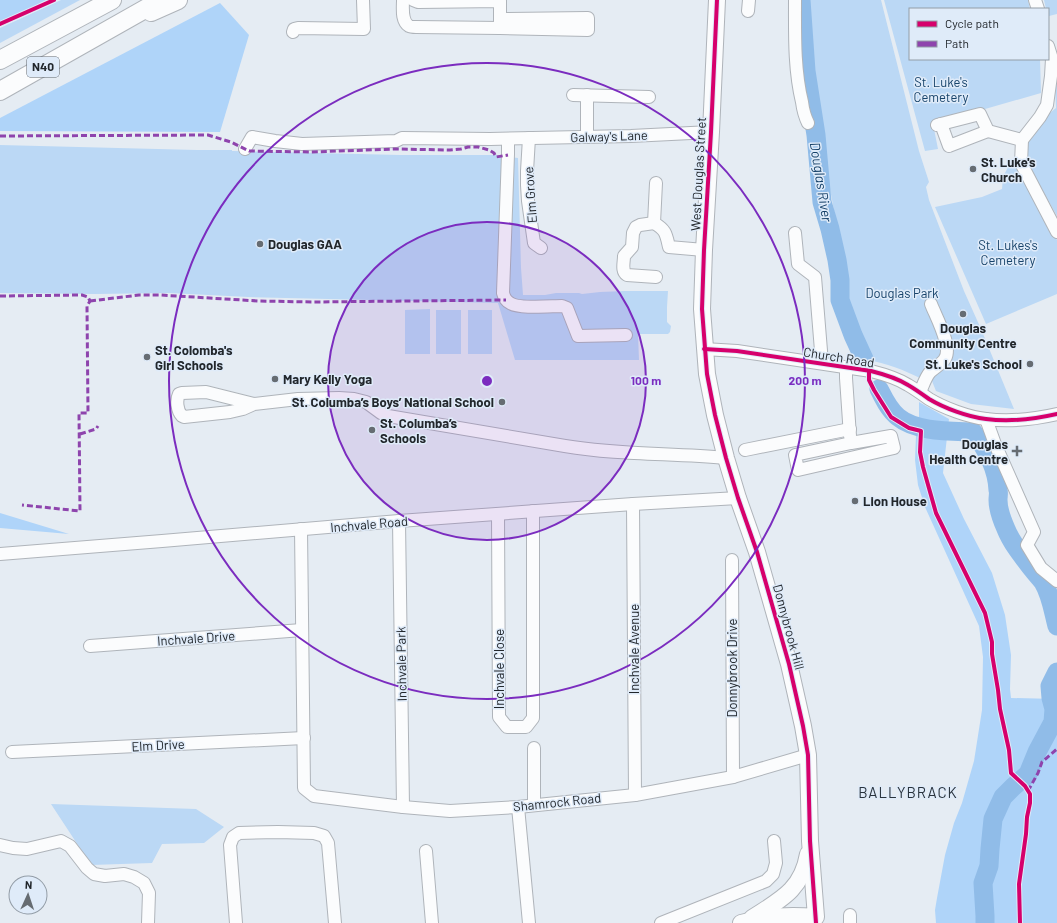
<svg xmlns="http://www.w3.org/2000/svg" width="1057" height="923" viewBox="0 0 1057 923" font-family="Barlow,sans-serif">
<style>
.green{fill:#bbd8f5}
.forest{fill:#afd4f9}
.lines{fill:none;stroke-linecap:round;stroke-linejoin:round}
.river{stroke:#90bce8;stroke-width:19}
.minor-casing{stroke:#afb4ba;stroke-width:14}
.major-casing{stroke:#afb4ba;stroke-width:18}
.highway-casing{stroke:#afb4ba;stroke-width:20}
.minor{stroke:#fbfcfd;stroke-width:12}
.major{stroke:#fbfcfd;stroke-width:16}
.highway{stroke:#fbfcfd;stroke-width:18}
.quiet{stroke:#8e44ad;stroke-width:3;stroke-dasharray:6 3;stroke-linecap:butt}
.cycleway-casing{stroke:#dfebf9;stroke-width:6}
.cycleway{stroke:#d6006c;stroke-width:4}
.ring{fill:none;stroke:#7b2cbf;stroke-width:2}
.poi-dot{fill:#666c72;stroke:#dfebf9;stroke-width:1.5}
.labels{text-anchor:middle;stroke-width:3;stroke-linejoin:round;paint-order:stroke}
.shield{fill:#dfebf9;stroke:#5b626a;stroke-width:1}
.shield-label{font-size:12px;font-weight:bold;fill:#22272c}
.park-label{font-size:13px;fill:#17436a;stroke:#dfebf9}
.street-label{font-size:13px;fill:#22272c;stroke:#dfebf9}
.poi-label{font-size:13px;font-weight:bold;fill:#22272c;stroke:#dfebf9;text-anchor:start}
.water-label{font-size:14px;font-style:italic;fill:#154068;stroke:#dfebf9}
.quarter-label{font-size:15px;letter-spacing:1px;fill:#29333d;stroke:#dfebf9}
.centre{fill:#7b2cbf;stroke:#dfebf9;stroke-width:2}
.ring-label{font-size:12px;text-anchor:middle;font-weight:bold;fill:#7b2cbf;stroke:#dfebf9;stroke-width:3;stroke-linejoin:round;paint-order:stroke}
</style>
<rect width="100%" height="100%" fill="#e5ecf3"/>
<g class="green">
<path d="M61,0H80L0,43V28Z"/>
<path d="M801,0H881L919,151L929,182L926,187L929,200L964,291L981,329L1014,409L971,404L936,391L930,376L922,379C904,370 886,363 867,360L861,351L843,306L836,221L804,51Z"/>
<path d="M884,0H1028L1030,9H910V59H1040L1041,93L933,124L938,149L925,151Z"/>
<path d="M1044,0H1057V14L1049,16L1048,9H1046Z"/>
<path d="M1057,81V216L1025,159L1028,142L1040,121L1056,108L1055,82Z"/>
<path d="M0,145L197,150H232V151L400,155H496L518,158L521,268L523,295H545L556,293H579L582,294L600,292L625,291H668L667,307V322L671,326L670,332L668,334H638L639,360H515L498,303L248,297L169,293L95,294L0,293Z"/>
<path d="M1012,159L1057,240V294L986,324L935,207L982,197L1002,189L1003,177Z"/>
<path d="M430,309V354H405V310Z"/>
<rect x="436" y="310" width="25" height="44"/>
<rect x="468" y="310" width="24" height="44"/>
<path d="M51,804L196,809L224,827L204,843L162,844L152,863L91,865Z"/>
</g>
<g class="forest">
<path d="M0,0H46L0,25Z"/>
<path d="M220,3L249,35L220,132L0,131V118Z"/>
<path d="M919,402L949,419L943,473L964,519L992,573L1005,615L1011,655L1010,689L1011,698L1057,699V923H936L935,910L937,898L945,855L954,823L962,803L974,761L982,710L983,657L979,626L925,507L918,485L915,460L916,436L919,416Z"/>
<path d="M0,513L69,534L0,528Z"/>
</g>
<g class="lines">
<g class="river">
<path d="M801,0L806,71L816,135L822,202L830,229L837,260L840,280V300L853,335L864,359"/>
<path d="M879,389C884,399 889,410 898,417C916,432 950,431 973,432C986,448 997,469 998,490C999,493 998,496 998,500C998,509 1002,520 1006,529C1012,544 1023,557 1033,570C1036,574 1040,578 1043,582C1051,595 1053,611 1057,626"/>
<path d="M985,923V916L983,883L989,866L990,849L993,819L1003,797L1013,787L1028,774L1037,752L1053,722L1054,709L1051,698L1050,686L1057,672"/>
</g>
<defs>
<g id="minor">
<path d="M403,0C403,8 401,21 409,26C411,27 413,27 416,27L500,28"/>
<path d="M413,0L418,2L500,1V28L588,30V18L500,19"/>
<path d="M795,0C795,34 794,69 802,102C803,110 805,117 808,123"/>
<path d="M1035,0L1038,9"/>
<path d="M748,11L749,0"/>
<path d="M293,32L294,29L298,28L364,29L363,0"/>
<path d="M1048,46L1052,59L1051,76L1047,105L1040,117L1022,140L1021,163L1057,232"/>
<path d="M573,95L649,97"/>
<path d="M587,95V137"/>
<path d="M941,124L949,146L988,131"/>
<path d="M937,125L980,114L988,131L1022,140"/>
<path d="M529,138L527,171V185L528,201L534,243L541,248"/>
<path d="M508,139V154L503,293C504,297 506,301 510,303C518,309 551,306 562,306L567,308L578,336L626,335"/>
<path d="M245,149L252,137L275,141L302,144L396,141L402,138L490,139L631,136L711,132"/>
<path d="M656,183L654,223C666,230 666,234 669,247L704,250"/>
<path d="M654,223L640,225L636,227L633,233L632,247L624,256C624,263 621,271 627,275L656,277"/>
<path d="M795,233L798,264L815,277L822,363"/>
<path d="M704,349L737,351L871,371C883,374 897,378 908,385C915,389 922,394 929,399C944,408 968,417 986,419C1009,422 1035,419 1057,414"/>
<path d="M846,367V378L850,436"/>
<path d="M920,392C923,386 925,378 930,372C934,368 940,365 944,360C954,349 936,317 931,304"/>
<path d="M254,404L206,392L182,393L179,394C176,400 177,411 182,416L184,417L230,412L243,409L254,404L298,399L339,398L354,399L366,402L381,413L388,416L565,446C618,455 672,453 726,458"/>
<path d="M986,419L995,444L1034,532L1027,545L1041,568L1057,581"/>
<path d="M891,436L894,448L798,470L795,455L851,443Z"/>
<path d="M745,450L850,429"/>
<path d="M633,504L635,795"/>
<path d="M498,514L499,717L507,727H526L533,718V511"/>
<path d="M399,521L403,807"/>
<path d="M301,529L304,788L314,796L403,807L450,811L518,807L635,795L733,777L808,755"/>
<path d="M0,554L162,541L399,521L633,504L738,498"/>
<path d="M732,560L733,777"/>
<path d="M90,646L302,630"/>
<path d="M534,748V804"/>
<path d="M12,752L304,738"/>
<path d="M518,807L529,923"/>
<path d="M0,845L13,848L27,849L61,841L70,846L87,868L94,874L105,876L124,874L134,877L144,883L149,893L148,923"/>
<path d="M426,851L432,923"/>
<path d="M236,923L230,845L233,837L239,833L278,832L314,833L324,836L328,843L335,923"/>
<path d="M661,923L766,881L773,874L776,863L774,841"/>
<path d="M850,923V915"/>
</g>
<g id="major">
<path d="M717,0L711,132L704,250L702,309L707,374L715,415L726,458L738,498L757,552L789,664L803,726L808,755L810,841L816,917C792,915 764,916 741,923"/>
<path d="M752,918C780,900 802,890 808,854"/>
</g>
<g id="highway">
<path d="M151,12L178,0"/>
<path d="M0,60L112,0"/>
<path d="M0,91L161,0"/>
</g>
</defs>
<use href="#minor" class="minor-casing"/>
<use href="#major" class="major-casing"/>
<use href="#highway" class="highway-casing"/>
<use href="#minor" class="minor"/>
<use href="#major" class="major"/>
<use href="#highway" class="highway"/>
<g class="quiet">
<path d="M0,136L208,135L231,142L249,151L311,152L396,149L450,150L461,149L468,147H478L489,150L494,153L496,157L508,155"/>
<path d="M0,296L82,295L88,297L90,301L87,306L88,413H79L80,511L22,505"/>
<path d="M90,301L139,295H160L258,301L313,302L506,300"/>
<path d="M80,434L96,429L98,426"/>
<path d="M1028,791L1038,773L1042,762L1057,749"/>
</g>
<defs>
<g id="cycleway">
<path d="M717,0L711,132L704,250L702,309L707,374L715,415L726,458L738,498L757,552L789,664L803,726L808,755L810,841L816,923"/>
<path d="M0,24L54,0"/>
<path d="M704,349L737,351L871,371C883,374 897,378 908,385C915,389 922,394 929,399C944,408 968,417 986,419C1009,422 1035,419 1057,414"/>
<path d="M869,371V380L874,390L891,417L909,428L921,431L920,452L923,467L936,513L985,613L992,642V654L998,690L1000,709L1009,750L1011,773L1025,786L1030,794V803L1027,817L1026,834L1019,884L1020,923"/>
</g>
</defs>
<use href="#cycleway" class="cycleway-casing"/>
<use href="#cycleway" class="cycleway"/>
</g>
<circle cx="487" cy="381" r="159" fill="#7b2cbf" fill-opacity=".12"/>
<g class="ring">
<circle cx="487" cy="381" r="159"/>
<circle cx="487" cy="381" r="318"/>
</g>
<g class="poi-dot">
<circle cx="973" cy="169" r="4"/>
<circle cx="260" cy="244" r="4"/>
<circle cx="963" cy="314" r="4"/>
<circle cx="147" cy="357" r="4"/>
<circle cx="1030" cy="364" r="4"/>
<circle cx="275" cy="379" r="4"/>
<circle cx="502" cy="402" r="4"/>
<circle cx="372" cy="430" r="4"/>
<path d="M1015 445h4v4h4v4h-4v4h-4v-4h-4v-4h4z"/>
<circle cx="855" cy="501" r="4"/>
</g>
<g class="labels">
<rect class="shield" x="27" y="57" width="32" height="20" rx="3"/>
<g class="shield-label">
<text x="43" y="71">N40</text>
</g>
<g class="park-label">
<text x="941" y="87">St. Luke's<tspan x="941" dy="15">Cemetery</tspan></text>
<text x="1008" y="250">St. Lukes's<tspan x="1008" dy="15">Cemetery</tspan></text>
<text x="902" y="298">Douglas Park</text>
</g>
<g class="street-label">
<text transform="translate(609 136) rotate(-2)" y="5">Galway's Lane</text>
<text transform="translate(698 174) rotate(-87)" y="5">West Douglas Street</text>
<text transform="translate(530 195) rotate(-94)" y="5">Elm Grove</text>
<text transform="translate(839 357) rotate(9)" y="5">Church Road</text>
<text transform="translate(369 524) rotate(-5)" y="5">Inchvale Road</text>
<text transform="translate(789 627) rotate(75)" y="5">Donnybrook Hill</text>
<text transform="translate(196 638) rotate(-4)" y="5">Inchvale Drive</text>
<text transform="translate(634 649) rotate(-90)" y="5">Inchvale Avenue</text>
<text transform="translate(401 664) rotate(-91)" y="5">Inchvale Park</text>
<text transform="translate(732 668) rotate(-90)" y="5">Donnybrook Drive</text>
<text transform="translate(499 669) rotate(-90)" y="5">Inchvale Close</text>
<text transform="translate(158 745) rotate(-3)" y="5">Elm Drive</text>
<text transform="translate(557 802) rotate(-6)" y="5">Shamrock Road</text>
</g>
<g class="poi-label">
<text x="981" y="167">St. Luke's<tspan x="981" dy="15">Church</tspan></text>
<text x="268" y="249">Douglas GAA</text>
<text x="963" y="333" text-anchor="middle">Douglas<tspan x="963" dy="15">Community Centre</tspan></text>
<text x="155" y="355">St. Colomba's<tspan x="155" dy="15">Girl Schools</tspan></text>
<text x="1022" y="369" text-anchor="end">St. Luke's School</text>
<text x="283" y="384">Mary Kelly Yoga</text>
<text x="494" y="407" text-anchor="end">St. Columba’s Boys’ National School</text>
<text x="380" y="428">St. Columba’s<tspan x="380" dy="15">Schools</tspan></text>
<text x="1008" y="449" text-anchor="end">Douglas<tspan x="1008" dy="15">Health Centre</tspan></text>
<text x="863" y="506">Lion House</text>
</g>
<g class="water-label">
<text transform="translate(821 182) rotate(81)" y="5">Douglas River</text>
</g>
<g class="quarter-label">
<text x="908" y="798">BALLYBRACK</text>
</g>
</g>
<circle cx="487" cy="381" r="6" class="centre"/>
<g class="ring-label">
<text x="646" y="385">100 m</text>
<text x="805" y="385">200 m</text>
</g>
<rect x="909" y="8" width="140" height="52" fill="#dfebf9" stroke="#939da7"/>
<rect x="917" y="21" width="20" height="6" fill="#d6006c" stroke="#939da7"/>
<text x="945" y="28" font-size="12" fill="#22272c">Cycle path</text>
<rect x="917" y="41" width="20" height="6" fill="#8e44ad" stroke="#939da7"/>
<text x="945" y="48" font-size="12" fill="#22272c">Path</text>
<g transform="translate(28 895) rotate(3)"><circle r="19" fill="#dfebf9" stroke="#939da7"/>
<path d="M0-3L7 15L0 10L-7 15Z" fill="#666c72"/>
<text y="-6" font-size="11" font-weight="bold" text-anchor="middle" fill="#22272c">N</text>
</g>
</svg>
